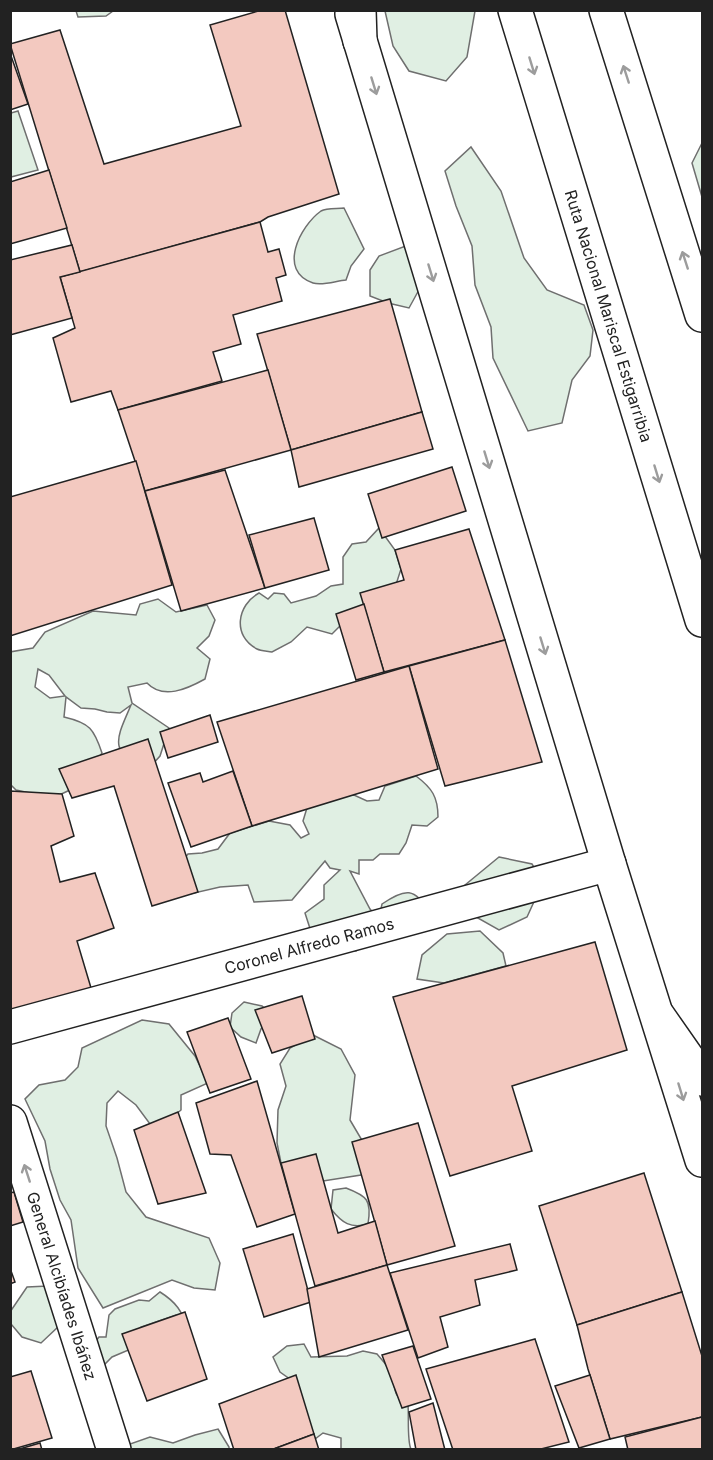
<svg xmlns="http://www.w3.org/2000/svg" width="713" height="1460" viewBox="0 0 713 1460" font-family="Inter,sans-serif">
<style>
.green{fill:#e0efe3;stroke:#6f6f6f;stroke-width:1.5;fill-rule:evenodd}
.building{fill:#f3c9c0;stroke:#222;stroke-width:1.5}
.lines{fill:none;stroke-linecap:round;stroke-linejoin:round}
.minor-casing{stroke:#222;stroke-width:36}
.highway-casing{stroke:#222;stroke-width:36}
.minor{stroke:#fff;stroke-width:33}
.highway{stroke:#fff;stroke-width:33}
.oneway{stroke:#9c9c9c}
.labels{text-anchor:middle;stroke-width:4.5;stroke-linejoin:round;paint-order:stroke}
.street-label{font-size:16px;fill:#222;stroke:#fff}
</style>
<rect width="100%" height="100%" fill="#fff"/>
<g class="green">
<path d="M76,11V10L113,11L106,16L78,17Z"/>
<path d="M385,11H475L467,57L446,81L409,71L393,46Z"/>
<path d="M18,111L38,170L11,177V113Z"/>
<path d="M702,143V197L692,163Z"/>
<path d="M471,147L501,191L524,258L547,290L584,305L593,330L590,356L572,380L562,423L528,431L493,358L491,327L475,285L472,246L456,206L445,171Z"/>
<path d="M344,208L364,249L351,266L346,280C336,281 322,286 313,283C277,271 300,226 321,211C327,208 338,209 344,208Z"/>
<path d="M411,244L420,288L409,308L388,303L370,296V270L379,256Z"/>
<path d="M379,528L395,550L401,569L393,594L355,611L332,634L307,627L291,642L272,652C267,651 261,651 257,649C232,636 237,605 259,593L268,599L274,593L284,594L291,603L316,596L331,586L343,584V557L352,544L366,542Z"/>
<path d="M158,599L176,612L207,605L215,620L209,636L197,648L210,659L205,679C187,689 163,700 147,683L128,687L132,703L169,728L160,756L143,775C109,748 116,740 131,705L120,713L107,712L95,709L81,708L66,697L64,717C90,723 94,729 102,753L91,772L72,789L53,798L16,790L11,785L10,652L33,648L45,632L93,611L136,615L140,604ZM38,669L49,675L65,696L50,698L35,687Z"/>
<path d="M416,776C432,788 438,797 438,817L427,826L412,825L406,843L399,854H380L373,860H359V874L350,871L370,909L379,919L382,904C405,888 415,887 430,913L376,937L356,951L315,944L305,913L324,899V885L340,870L330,868L325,861L292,900L254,902L248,885L220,887L190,894L177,867L188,854L202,853L218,849L230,833L269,821L290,825L301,838L309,834L303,821L310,798L354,795L367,801L379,800L385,786Z"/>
<path d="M499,857L532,864L543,882L527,917L499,930L469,913L465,885Z"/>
<path d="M480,931L503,953L506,966L444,983L417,979L422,955L447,934Z"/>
<path d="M244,1002L262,1006L273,1016L261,1029L256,1043L241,1037L230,1027L232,1013Z"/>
<path d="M142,1020L169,1024L195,1056L208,1083L181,1095V1110L167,1122L150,1124L136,1105L118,1091L107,1103L106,1126L117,1158L126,1192L146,1217L209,1238L220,1263L215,1290L194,1288L172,1280L103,1308L78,1268L71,1220L60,1200L50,1169L45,1141L25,1099L39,1085L65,1080L78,1067L82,1048Z"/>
<path d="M313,1035L341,1049L355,1075L350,1120L373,1159L361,1175L323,1181L309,1177L281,1163L277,1143L278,1110L286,1086L280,1064L290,1048Z"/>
<path d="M346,1188C367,1196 372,1200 368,1224C351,1229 342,1223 331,1209L333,1190Z"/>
<path d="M48,1286L59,1326L41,1343L22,1337L11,1324L10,1312L27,1287Z"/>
<path d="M160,1292C176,1302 182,1311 188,1329L176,1315L141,1327L131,1349L112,1357L105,1364L96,1360L91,1347L99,1337H106L109,1315L115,1309L139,1300L149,1301Z"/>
<path d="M304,1344L311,1357L347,1356L363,1351L377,1354C381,1359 387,1365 390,1371C398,1387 389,1393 408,1405C409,1416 407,1442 411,1449H341V1438L323,1433L315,1439L294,1382L280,1372L273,1357L287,1346Z"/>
<path d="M218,1429L229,1447V1450H128L130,1444L150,1437L173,1443L195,1435Z"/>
</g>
<g class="building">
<path d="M262,10H285L339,194L268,217L260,222L80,272L10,44L60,30L104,164L241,126L210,25Z"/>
<path d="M10,53L28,104L10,110Z"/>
<path d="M49,170L67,228L10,244V182Z"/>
<path d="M260,222L268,252L279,249L286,275L276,278L282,301L233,315L241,344L213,352L222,381L118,410L111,391L71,402L53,338L75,328L60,277Z"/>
<path d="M72,245L80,272L60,277L72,318L10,335V260Z"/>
<path d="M390,299L422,412L291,450L257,334Z"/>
<path d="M268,370L291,450L145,491L118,410Z"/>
<path d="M422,412L433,449L299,487L291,450Z"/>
<path d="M136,461L172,585L10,636V497Z"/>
<path d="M452,467L466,511L382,538L368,494Z"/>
<path d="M225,470L265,588L181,611L145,491Z"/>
<path d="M314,518L329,570L265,588L249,535Z"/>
<path d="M469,529L505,640L384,672L360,593L404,580L395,550Z"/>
<path d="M364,604L384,672L356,680L336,614Z"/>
<path d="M505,640L542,762L445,786L409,666Z"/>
<path d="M409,666L438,769L252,826L217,722Z"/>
<path d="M210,715L218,742L168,758L160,732Z"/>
<path d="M148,739L198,892L152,906L114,786L72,798L59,769Z"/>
<path d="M233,771L252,826L191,847L168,783L200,773L203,782Z"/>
<path d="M10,791L62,794L74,836L51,846L60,882L95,873L114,928L77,941L94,998L10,1011Z"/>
<path d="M595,942L627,1050L512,1086L532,1151L450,1176L393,997Z"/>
<path d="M302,996L315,1039L272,1053L255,1010Z"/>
<path d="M228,1018L251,1079L210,1093L187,1032Z"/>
<path d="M257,1081L295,1214L257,1227L231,1155L210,1154L196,1103Z"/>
<path d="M178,1112L206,1193L158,1204L134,1130Z"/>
<path d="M418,1123L455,1246L387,1265L352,1142Z"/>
<path d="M316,1154L338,1233L375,1221L387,1265L315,1286L281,1163Z"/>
<path d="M644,1173L682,1292L577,1325L539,1206Z"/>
<path d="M14,1192L23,1222L10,1226V1193Z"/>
<path d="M293,1234L311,1302L264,1317L243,1249Z"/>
<path d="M510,1244L517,1270L475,1280L480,1305L440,1317L448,1347L418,1358L390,1273Z"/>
<path d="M387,1265L408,1330L319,1357L307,1289Z"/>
<path d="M10,1268L15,1282L10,1284Z"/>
<path d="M682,1292L702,1356V1417L610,1439L588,1369L577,1325Z"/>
<path d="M185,1312L207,1379L147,1401L122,1334Z"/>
<path d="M535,1339L569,1442L537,1450H453L426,1369Z"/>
<path d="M413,1346L431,1399L402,1408L382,1355Z"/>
<path d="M31,1371L52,1438L10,1450V1377Z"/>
<path d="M296,1375L314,1434L271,1450H234L219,1404Z"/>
<path d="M590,1375L610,1439L579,1448L555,1386Z"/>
<path d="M433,1403L445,1450H416L409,1412Z"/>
<path d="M702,1417V1450H628L625,1437Z"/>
<path d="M314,1434L319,1450H271Z"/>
<path d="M40,1443L42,1450H16Z"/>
</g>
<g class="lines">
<defs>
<g id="minor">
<path d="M352,14L609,864L702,1160"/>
<path id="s1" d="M10,1027L609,864"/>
<path id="s2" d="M10,1122L114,1450"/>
</g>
<g id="highway">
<path d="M359,10L360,41"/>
<path id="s3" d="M515,10L702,620"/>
<path d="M606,10L702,315"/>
<path d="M658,1016L702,1079"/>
</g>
</defs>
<use href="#minor" class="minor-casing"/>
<use href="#highway" class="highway-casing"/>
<use href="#minor" class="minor"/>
<use href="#highway" class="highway"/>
</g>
<defs><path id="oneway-shaft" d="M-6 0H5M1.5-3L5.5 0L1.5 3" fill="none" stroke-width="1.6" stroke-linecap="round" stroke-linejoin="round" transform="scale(1.5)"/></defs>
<g class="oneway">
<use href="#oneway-shaft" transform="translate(532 66) rotate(73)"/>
<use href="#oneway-shaft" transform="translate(626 74) rotate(-108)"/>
<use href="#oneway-shaft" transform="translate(374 86) rotate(73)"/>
<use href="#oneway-shaft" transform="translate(685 260) rotate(-108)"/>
<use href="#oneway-shaft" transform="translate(431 273) rotate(73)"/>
<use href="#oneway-shaft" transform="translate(487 460) rotate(73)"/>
<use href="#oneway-shaft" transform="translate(657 474) rotate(73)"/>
<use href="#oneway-shaft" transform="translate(543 646) rotate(73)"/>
<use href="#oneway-shaft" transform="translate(681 1092) rotate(73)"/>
<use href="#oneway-shaft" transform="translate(27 1173) rotate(-108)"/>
</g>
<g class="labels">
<g class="street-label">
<text dy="6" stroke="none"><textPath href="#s3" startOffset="320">Ruta Nacional Mariscal Estigarribia</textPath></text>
<text dy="6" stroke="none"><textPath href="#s1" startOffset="310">Coronel Alfredo Ramos</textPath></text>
<text dy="6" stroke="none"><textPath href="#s2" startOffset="172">General Alcibíades Ibáñez</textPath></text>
</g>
</g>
<rect width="713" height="1460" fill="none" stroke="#222222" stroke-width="24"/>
</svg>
